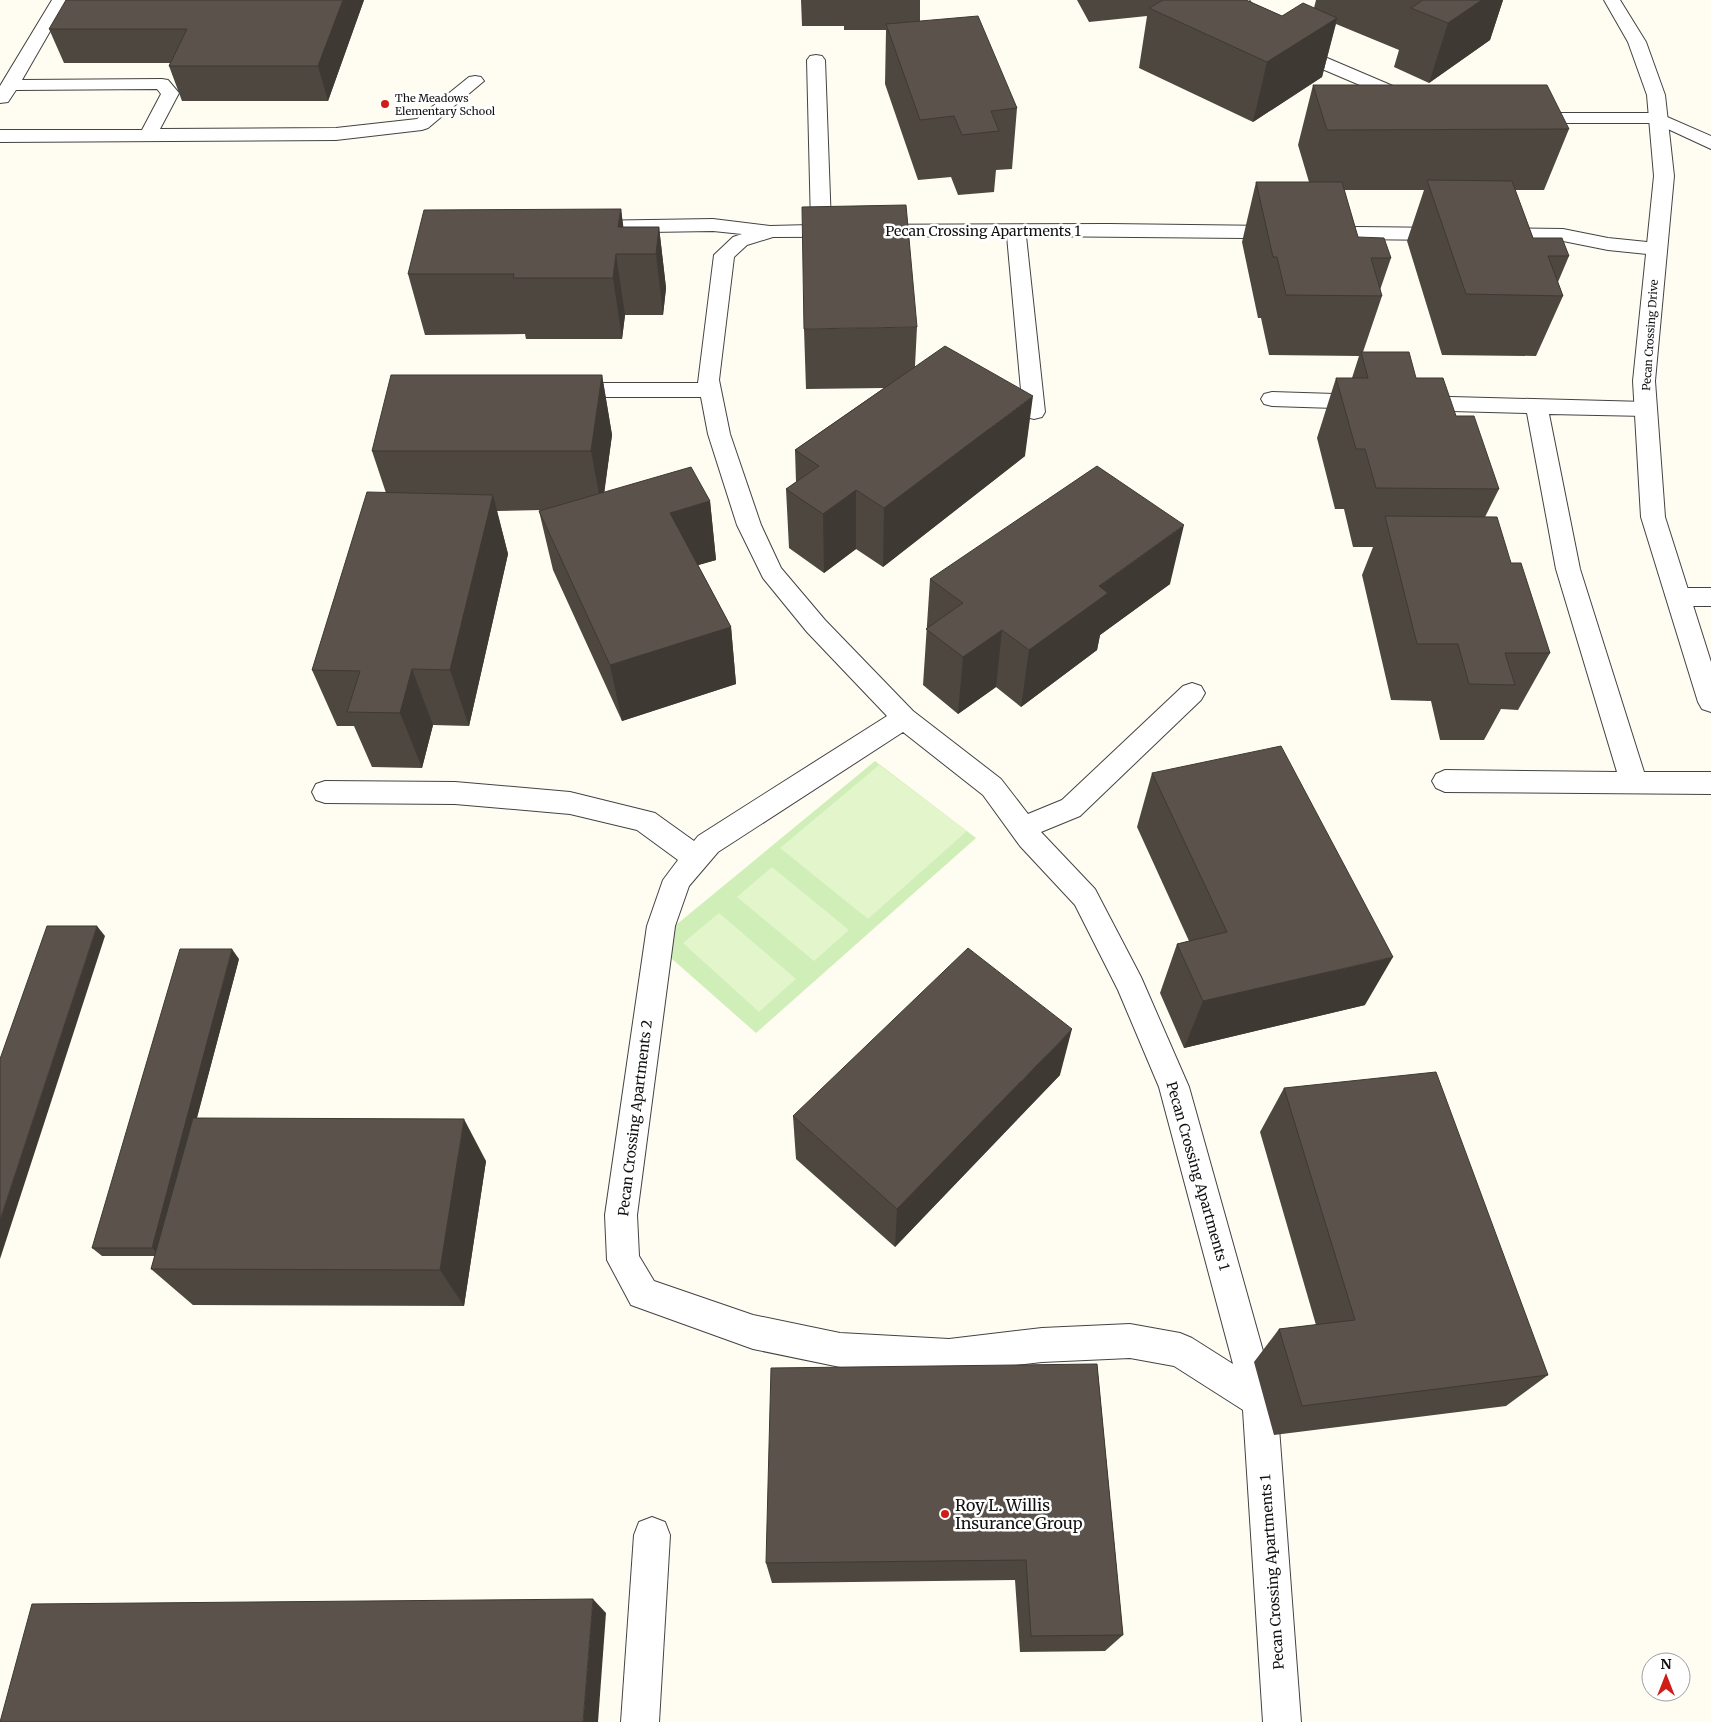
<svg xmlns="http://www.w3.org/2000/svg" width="1711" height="1722" viewBox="0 0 1711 1722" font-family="Merriweather,serif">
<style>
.green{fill:#d0eeb7}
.pitch{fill:#e3f5ca}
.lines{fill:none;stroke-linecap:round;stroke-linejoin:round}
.lane-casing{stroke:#434343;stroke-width:2}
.street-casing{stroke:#434343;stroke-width:2}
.lane{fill:#fff;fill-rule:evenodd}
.street{fill:#fff;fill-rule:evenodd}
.wall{fill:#4d4740}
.shaded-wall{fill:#3f3934}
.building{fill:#5a524b;stroke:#3f3934}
.poi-dot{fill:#cf1d18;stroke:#fff;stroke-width:2}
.labels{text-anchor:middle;stroke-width:5;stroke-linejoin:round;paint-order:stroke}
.far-poi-label{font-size:11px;fill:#101010;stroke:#fff;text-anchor:start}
.far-street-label{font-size:11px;fill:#101010;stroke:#fff}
.street-label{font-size:14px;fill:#101010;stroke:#fff}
.near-poi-label{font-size:16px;fill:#101010;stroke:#fff;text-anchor:start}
</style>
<rect width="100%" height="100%" fill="#fffdf2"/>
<path class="green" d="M875,761L976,838L756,1033L654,943Z"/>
<g class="pitch">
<path d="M879,765L967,831L868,919L780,848Z"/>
<path d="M772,867L849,930L814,961L737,897Z"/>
<path d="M719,913L796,979L759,1012L683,943Z"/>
</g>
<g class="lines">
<defs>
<g id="lane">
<path d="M52,0H68L22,80L162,79L168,80L179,93L160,129L336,128L417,119L469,77L475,76L481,77L484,81L428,128L422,130L336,140L0,142V130H142L161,94L157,89L16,90L8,102L0,103V86Z"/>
<path d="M1232,0H1249L1264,21L1306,49L1414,95L1417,99L1414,103L1408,104L1402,103L1294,57L1252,29Z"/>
<path d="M816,55L822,56L825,60L831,225L1109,224L1447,228L1454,230L1457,234L1454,238L1447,240L1026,236L1045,412L1042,417L1034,419L1026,417L1023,412L1007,236L773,237L747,245L734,257L719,380L730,434L761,525L781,568L825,620L913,711L1001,779L1028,814L1062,800L1183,686L1192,683L1201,686L1205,693L1201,700L1080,816L1041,832L1095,889L1141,977L1189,1087L1277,1401L1301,1722H1263L1243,1410L1174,1366L1130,1358L1042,1362L949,1373L840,1367L753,1349L631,1305L607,1260L605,1215L647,926L663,880L678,860L637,830L570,814L455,804L325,803L316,800L312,792L316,784L325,781L455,782L570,792L655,813L694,841L698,836L887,716L807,632L763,578L737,525L708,434L701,397H566L558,395L555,390L558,385L566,383H698L714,255L733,237L742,234L713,231L586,233L579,231L576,227L579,223L586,221L713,219L770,226L811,225L807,60L810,56ZM903,732L983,795L1020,846L1075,905L1118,990L1159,1087L1233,1364L1192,1338L1180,1333L1130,1324L1042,1328L949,1339L840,1333L753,1315L654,1281L639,1256L637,1215L675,926L689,886L718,852Z"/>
<path d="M1526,113H1658L1711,136V149L1655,123H1526L1520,122L1517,118L1520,114Z"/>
<path d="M1495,228L1563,229L1608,238L1657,243L1664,245L1667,249L1664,253L1657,255L1608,250L1563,241L1488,238L1485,234L1488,230Z"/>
<path d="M1272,392L1366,395L1374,397L1377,402L1374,407L1366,409L1272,406L1264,404L1261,399L1264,394Z"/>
<path d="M1414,396L1646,402L1654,404L1657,409L1654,414L1646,416L1549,414L1580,569L1644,772H1711V794L1445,792L1436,788L1432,781L1436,774L1445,770L1617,772L1556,569L1527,413L1414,410L1406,408L1403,403L1406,398Z"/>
<path d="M1678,588H1711V606H1678L1669,603L1666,597L1669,591Z"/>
<path d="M652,1517L665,1522L670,1535L659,1722H621L634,1535L639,1522Z"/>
</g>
<path id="street" d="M1604,0H1620L1646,42L1665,95L1674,176L1655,381L1665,517L1711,662V712L1702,709L1698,702L1641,517L1633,381L1654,176L1647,95L1628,42Z"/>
</defs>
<use href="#lane" class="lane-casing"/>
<use href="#street" class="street-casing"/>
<use href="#lane" class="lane"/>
<use href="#street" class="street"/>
</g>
<g class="wall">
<path d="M364,0L328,101H182L169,66L170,63H64L49,29Z"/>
<path d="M801,0H920V21L1017,108L1012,169L996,170L994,192L958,195L951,177L918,180L885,84L886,30H844V26H802Z"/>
<path d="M1077,0H1246L1282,16L1314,8L1316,0H1503L1490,40L1429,83L1394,67L1399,50L1336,24L1322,77L1253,122L1139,68L1147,16L1089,22Z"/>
<path d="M1313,85L1569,129L1544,190H1515L1533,238L1569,256L1558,282L1563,296L1536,356L1442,355L1407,241L1424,190H1344L1358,237L1391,258L1380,290L1382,296L1363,352L1416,378L1456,416L1499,489L1485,517L1511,563L1550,653L1518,710L1501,709L1484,740H1440L1431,701L1391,700L1362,575L1373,547H1353L1344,509H1335L1317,438L1336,378H1352L1359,356L1269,355L1261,318H1258L1242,242L1256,182H1309L1298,145Z"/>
<path d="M621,209L623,227H659L666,288L663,315H625L622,339H526L525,334L425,335L408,274Z"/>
<path d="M917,327L915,366L1025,456L883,567L856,549L824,573L789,548L786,489L796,482L795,450L884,388L806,389L804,329Z"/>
<path d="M602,375L612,435L604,492L710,501L716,560L698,565L731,627L736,684L622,721L553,570L539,511L542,510L497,511L508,554L469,726L433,725L422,768L372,767L354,726H337L312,670L386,493L372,451Z"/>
<path d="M930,579L1170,584L1100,635L1097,650L1021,707L996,687L958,714L923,685Z"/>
<path d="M1152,773L1365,1005L1184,1048L1160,993L1177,944L1189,941L1137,827Z"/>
<path d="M239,959L197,1118L486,1161L464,1306L193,1305L151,1269L155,1256H102L92,1248Z"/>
<path d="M1060,1075L895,1247L796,1159L793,1116Z"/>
<path d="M1284,1088L1548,1375L1506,1406L1274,1435L1254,1362L1279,1329L1316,1325L1260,1132Z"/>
<path d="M1097,1364L1123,1635L1105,1651L1020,1652L1015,1580L772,1583L766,1563Z"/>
</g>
<g class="shaded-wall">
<path d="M343,0H364L328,101L318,66Z"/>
<path d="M1482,0H1503L1490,40L1429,83L1448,23Z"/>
<path d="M1337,18L1322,77L1253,122L1267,62Z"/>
<path d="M621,209L627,254L618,227Z"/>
<path d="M659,227L666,288L663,315L656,254Z"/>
<path d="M616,254L625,315L622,339L613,278Z"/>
<path d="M602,375L612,435L602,510L591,451Z"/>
<path d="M1033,396L1025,456L883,567L884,508Z"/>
<path d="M856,490V549L824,573L823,514Z"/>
<path d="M493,495L508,554L469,726L450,670Z"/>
<path d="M710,501L716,560L678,571L670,513Z"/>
<path d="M1184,525L1170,584L1100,635L1097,650L1021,707L1029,650L1099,586Z"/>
<path d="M731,627L736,684L622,721L610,665Z"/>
<path d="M1002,630L996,687L958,714L963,657Z"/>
<path d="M412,669L433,725L422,768L400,713Z"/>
<path d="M97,926L105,936L0,1259V1220Z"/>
<path d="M232,949L239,959L160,1256L152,1248Z"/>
<path d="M1393,957L1365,1005L1184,1048L1203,1001Z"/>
<path d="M1072,1029L1060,1075L895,1247L897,1209Z"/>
<path d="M464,1119L486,1161L464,1306L440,1270Z"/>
<path d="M593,1599L606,1613L598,1722H583Z"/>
</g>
<g class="building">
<path d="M66,0H343L318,66H169L187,29H49Z"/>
<path d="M1163,0H1246L1282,16L1303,3L1337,18L1267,62L1149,8Z"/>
<path d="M1423,0H1482L1448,23L1411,8Z"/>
<path d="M978,16L1017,108L991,111L999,131L962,135L954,116L920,120L886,24Z"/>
<path d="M1313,85H1547L1569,129L1327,130Z"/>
<path d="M1427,180L1512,181L1533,238H1562L1569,256H1548L1563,296L1466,294Z"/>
<path d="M1256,182H1342L1358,237L1384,238L1391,258H1371L1382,296L1286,295L1277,257H1273Z"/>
<path d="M906,205L917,327L804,329L802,207Z"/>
<path d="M621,209L618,227H659L656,254H616L613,278H513L514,274H408L424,210Z"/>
<path d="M945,346L1033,396L884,508L856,490L823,514L786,489L819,466L795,450Z"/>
<path d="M1361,352H1409L1416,378H1443L1456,416H1474L1499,489L1376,488L1365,449H1356L1336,378H1368Z"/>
<path d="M391,375H602L591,451H372Z"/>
<path d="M1097,466L1184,525L1099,586L1108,593L1029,650L1002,630L963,657L926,629L963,603L930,579Z"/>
<path d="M691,467L710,501L670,513L731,627L610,665L539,511Z"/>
<path d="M367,492L493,495L450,670L412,669L400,713L347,712L360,671L312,670Z"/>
<path d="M1385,516L1497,517L1511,563H1521L1550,653H1505L1515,685L1469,684L1458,644H1417Z"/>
<path d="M1281,746L1393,957L1203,1001L1177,944L1227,932L1152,773Z"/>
<path d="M47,926H97L0,1220V1059Z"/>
<path d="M968,948L1072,1029L897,1209L793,1116Z"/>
<path d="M180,949H232L152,1248H92Z"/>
<path d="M1436,1072L1548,1375L1302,1406L1279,1329L1355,1320L1284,1088Z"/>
<path d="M193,1118L464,1119L440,1270L151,1269Z"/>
<path d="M1097,1364L1123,1635L1031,1636L1026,1560L766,1563L771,1368Z"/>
<path d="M593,1599L583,1722H0L32,1604Z"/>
</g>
<g class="poi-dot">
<circle cx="385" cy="104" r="5"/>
<circle cx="945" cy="1514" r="5"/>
</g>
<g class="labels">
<g class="far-poi-label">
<text x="395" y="102">The Meadows<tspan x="395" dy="13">Elementary School</tspan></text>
</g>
<g class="far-street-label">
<text transform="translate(1650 335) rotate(-86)" y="4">Pecan Crossing Drive</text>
</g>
<g class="street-label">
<text x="983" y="236">Pecan Crossing Apartments 1</text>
<text transform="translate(635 1118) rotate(-83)" y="5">Pecan Crossing Apartments 2</text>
<text transform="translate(1198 1176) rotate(74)" y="5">Pecan Crossing Apartments 1</text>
<text transform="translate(1272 1572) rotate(-94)" y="5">Pecan Crossing Apartments 1</text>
</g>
<g class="near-poi-label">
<text x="955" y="1511">Roy L. Willis<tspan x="955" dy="18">Insurance Group</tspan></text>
</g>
</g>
<g transform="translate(1666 1677)"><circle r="24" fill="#ffffff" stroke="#9f9f9f"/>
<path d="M0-4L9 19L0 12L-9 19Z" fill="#cf1d18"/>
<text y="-8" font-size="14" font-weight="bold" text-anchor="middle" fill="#101010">N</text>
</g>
</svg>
